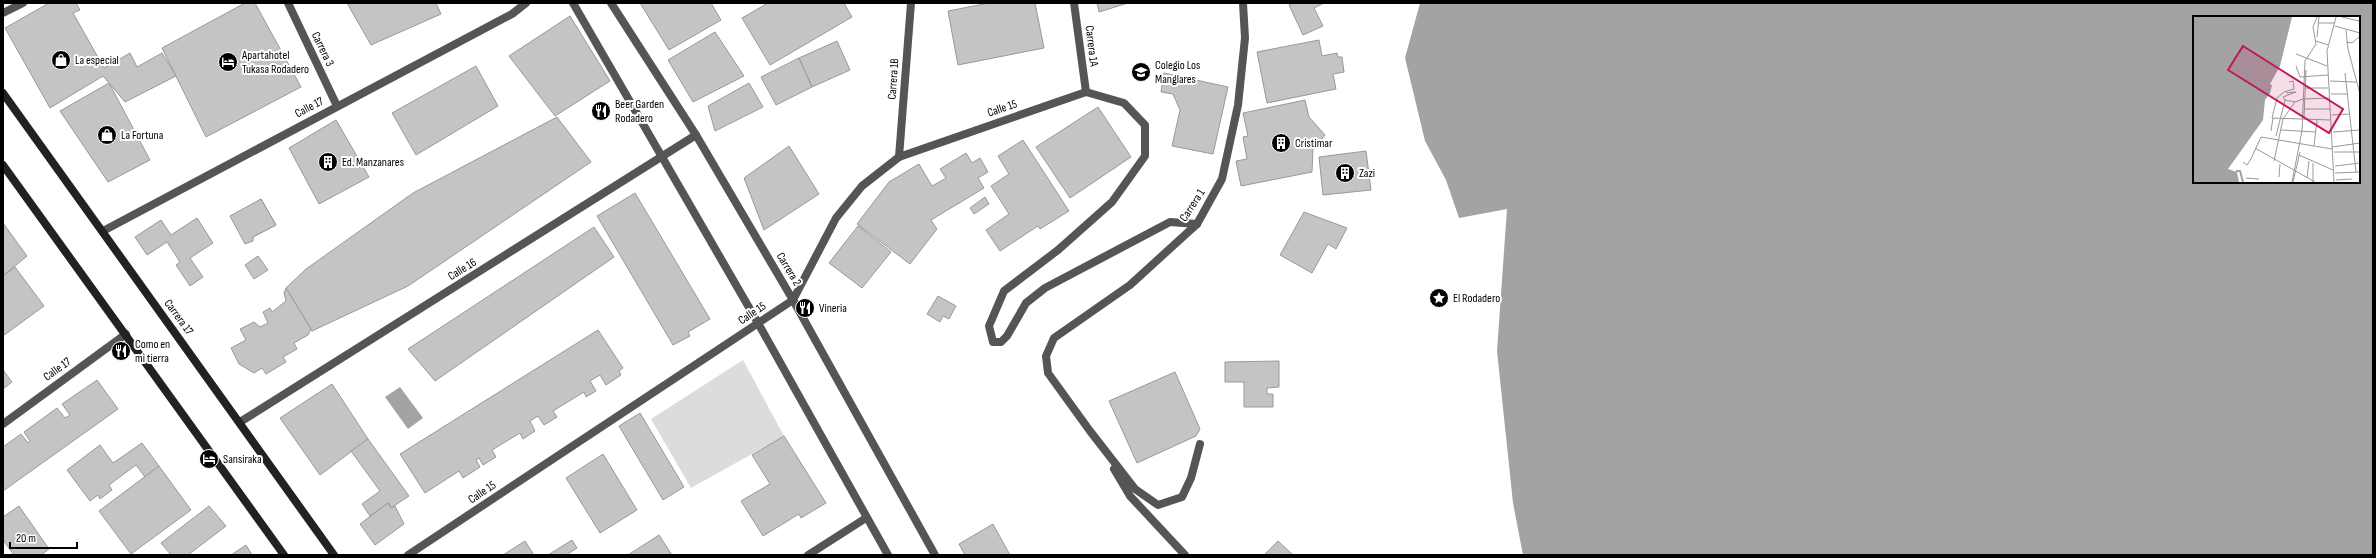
<svg xmlns="http://www.w3.org/2000/svg" width="2376" height="558" viewBox="0 0 2376 558" font-family="'Sofia Sans Condensed',sans-serif">
<style>
.green{fill:#dcdcdc}
.water{fill:#a3a3a3;fill-rule:evenodd}
.building{fill:#c4c4c4;stroke:#999}
.lines{fill:none;stroke-linecap:round;stroke-linejoin:round}
.service{stroke:#555;stroke-width:8}
.minor{stroke:#555;stroke-width:8}
.tertiary{stroke:#555;stroke-width:8}
.secondary{stroke:#222;stroke-width:8}
.labels{text-anchor:middle;stroke-width:4;stroke-linejoin:round;paint-order:stroke}
.street-label{font-size:12px;fill:#000;stroke:#fff}
.poi-label{font-size:12px;fill:#000;stroke:#fff;text-anchor:start}
.inset-river{fill:none;stroke:#a3a3a3;stroke-width:2}
.inset-road{fill:none;stroke:#999;stroke-width:1}
.view{fill:#c2185b;fill-opacity:0.15;stroke:#c2185b;stroke-width:2}
.inset-edge{fill:none;stroke:#000;stroke-width:2}
</style>
<rect width="100%" height="100%" fill="#fff"/>
<path class="green" d="M743,360L784,436L691,488L651,419Z"/>
<g class="water">
<path d="M1420,3H2373V555H1523L1513,503L1497,351L1507,209L1459,218L1446,180L1425,141L1405,58ZM2194,17H2359V182H2194Z"/>
<path d="M400,387L423,418L408,429L385,397Z"/>
</g>
<g class="building">
<path d="M49,3H76L80,10L73,13L104,68L130,53L137,67L162,53L176,76L125,102L103,76L50,108L5,28Z"/>
<path d="M245,3H255L301,87L206,137L162,48Z"/>
<path d="M347,3H436L441,14L371,45Z"/>
<path d="M640,3H711L721,20L669,50Z"/>
<path d="M768,3H844L852,17L770,65L742,18Z"/>
<path d="M989,3H1035L1044,48L958,65L948,11Z"/>
<path d="M1097,3H1128L1099,12Z"/>
<path d="M1293,3H1324L1314,8L1323,26L1303,35L1289,5Z"/>
<path d="M570,16L610,81L555,116L509,56Z"/>
<path d="M715,32L744,76L693,102L668,60Z"/>
<path d="M1319,40L1322,56L1337,53L1338,57H1342L1344,72L1333,74L1336,89L1267,103L1257,52Z"/>
<path d="M837,41L850,70L812,87L799,58Z"/>
<path d="M799,58L812,87L776,105L761,77Z"/>
<path d="M476,66L498,106L416,155L392,113Z"/>
<path d="M1164,73L1228,87L1213,154L1172,146L1180,110L1173,94L1161,92Z"/>
<path d="M109,83L150,160L108,182L60,111Z"/>
<path d="M749,83L763,107L715,131L708,106Z"/>
<path d="M1305,100L1309,117L1325,135L1313,149L1312,172L1241,186L1236,161L1247,159L1243,137L1248,136L1243,113Z"/>
<path d="M1098,107L1131,157L1070,198L1036,147Z"/>
<path d="M557,117L591,162L408,286L312,331L286,288L306,269L413,193Z"/>
<path d="M336,120L369,177L319,204L289,148Z"/>
<path d="M1023,140L1069,211L1040,229L1038,226L1000,251L986,230L1009,214L991,186L1009,174L998,156Z"/>
<path d="M789,146L819,194L764,230L744,178Z"/>
<path d="M1366,151L1371,190L1323,195L1319,157Z"/>
<path d="M966,153L972,163L980,158L988,172L978,178L984,188L931,220L937,229L910,264L857,224L889,182L919,164L932,186L946,178L940,169Z"/>
<path d="M635,193L710,319L688,332L690,336L673,345L597,216Z"/>
<path d="M985,197L989,204L974,214L970,208Z"/>
<path d="M261,199L276,225L253,237L239,213Z"/>
<path d="M261,199L276,225L253,237V241L245,244L230,216Z"/>
<path d="M1304,212L1347,228L1336,249L1328,244L1312,273L1280,255Z"/>
<path d="M197,218L213,243L190,258L203,277L190,286L176,265L180,262L167,242L147,255L135,237L161,220L171,235Z"/>
<path d="M3,223L27,256L3,276Z"/>
<path d="M858,226L891,252L862,288L829,263Z"/>
<path d="M594,227L614,257L435,381L408,349Z"/>
<path d="M258,256L268,270L254,279L245,265Z"/>
<path d="M15,267L44,306L3,336V276Z"/>
<path d="M286,288L311,329L308,335L294,343L297,349L283,357L286,362L266,374L262,368L254,373L239,364L231,348L246,340L240,329L254,322L260,327L268,323L263,312L270,308L272,312L286,301L284,293Z"/>
<path d="M938,296L956,306L949,319L943,316L940,322L927,314Z"/>
<path d="M598,330L623,368L619,371L621,375L606,385L600,375L590,381L596,391L586,397L584,392L553,411L557,417L544,425L538,416L530,421L535,431L523,439L520,433L492,450L496,457L483,465L479,458L476,460L480,467L463,478L459,471L425,493L400,454Z"/>
<path d="M1279,361V387L1267,388V394H1273V407H1244V382H1225V362Z"/>
<path d="M3,370L12,382L3,389Z"/>
<path d="M1175,372L1200,429L1196,436L1137,463L1109,401Z"/>
<path d="M97,380L118,409L3,491V447L21,434L28,443L30,441L24,432L57,408L65,418L70,415L62,404Z"/>
<path d="M332,384L368,439L320,475L280,418Z"/>
<path d="M640,413L684,487L663,500L619,426Z"/>
<path d="M784,436L826,503L801,518L799,514L763,536L741,501L770,484L752,455Z"/>
<path d="M368,439L409,496L391,508L388,503L370,516L362,504L380,491L351,451Z"/>
<path d="M142,443L159,466L145,477L136,465L109,485L112,490L100,499L98,495L90,501L67,470L100,445L113,463Z"/>
<path d="M603,454L637,510L600,533L566,478Z"/>
<path d="M159,466L191,510L131,554L99,511Z"/>
<path d="M388,503L391,508L395,506L404,524L375,545L360,524Z"/>
<path d="M19,506L49,549L41,555H14L3,540V517Z"/>
<path d="M209,506L226,526L188,555H171L161,543Z"/>
<path d="M993,524L1010,555H965L959,544Z"/>
<path d="M659,535L672,555H628Z"/>
<path d="M572,540L577,548L566,555H548Z"/>
<path d="M525,541L534,555H503Z"/>
<path d="M1278,541L1293,555H1264Z"/>
<path d="M246,545L252,555H231Z"/>
</g>
<g class="lines">
<path class="service" d="M3,13L23,3"/>
<g class="minor">
<path d="M288,3L337,106"/>
<path d="M1074,3L1086,92"/>
<path d="M1086,92L1124,103L1145,125V156L1112,202L1058,250L1004,291L989,326L993,342H1001L1007,336L1026,303L1045,288L1170,222L1197,224"/>
<path d="M899,157L911,3"/>
<path d="M103,231L512,14L526,3"/>
<path d="M240,422L696,135"/>
<path d="M3,424L126,334"/>
<path d="M1200,444L1191,478L1182,497L1158,505L1135,489L1090,431L1048,373L1046,356L1054,338L1130,285L1197,224L1222,179L1238,105L1245,38L1243,3"/>
<path d="M1114,469L1130,496L1185,555"/>
<path d="M408,555L793,300L836,218L862,186L899,157L1086,92"/>
<path d="M808,555L866,518"/>
</g>
<g class="tertiary">
<path d="M573,3L758,323L888,555"/>
<path d="M611,3L696,135L793,300L935,555"/>
</g>
<g class="secondary">
<path d="M3,93L334,555"/>
<path d="M3,165L284,555"/>
</g>
</g>
<defs>
<symbol id="shop-disc" viewBox="-11 -11 22 22"><circle r="9.5" fill="#000" stroke="#fff"/><path d="M-5-2.5h2.3a2.7 3.5 0 0 1 5.4 0H5L5.5 6h-11ZM-1.5-2.5h3a1.5 2.3 0 0 0-3 0Z" fill="#fff"/></symbol>
<symbol id="hotel-disc" viewBox="-11 -11 22 22"><circle r="9.5" fill="#000" stroke="#fff"/><path d="M-6-4.5h1.5V1H6V5H4.5V3h-9V5H-6ZM-4 0a1.8 1.8 0 1 1 3.6 0ZM.5 0V-2.5h3Q6-2.5 6 0Z" fill="#fff"/></symbol>
<symbol id="school-disc" viewBox="-11 -11 22 22"><circle r="9.5" fill="#000" stroke="#fff"/><path d="M0-5L7-2L0 1L-7-2ZM-4 1L0 2.5L4 1V4Q0 6-4 4Z" fill="#fff"/></symbol>
<symbol id="restaurant-disc" viewBox="-11 -11 22 22"><circle r="9.5" fill="#000" stroke="#fff"/><path d="M-5-6h1v4h1v-4h1v4h1v-4h1v5L-1.5 .5V6h-2V.5L-5-1ZM5-6V6H3V1.5H1.5Q1.5-4 5-6Z" fill="#fff"/></symbol>
<symbol id="building-disc" viewBox="-11 -11 22 22"><circle r="9.5" fill="#000" stroke="#fff"/><path d="M-4-6H4V6H1V3H-1V6H-4ZM-2.5-4.3h1.7v1.8h-1.7ZM.8-4.3h1.7v1.8H.8ZM-2.5-1h1.7V.8h-1.7ZM.8-1h1.7V.8H.8Z" fill="#fff"/></symbol>
<symbol id="sight-disc" viewBox="-11 -11 22 22"><circle r="9.5" fill="#000" stroke="#fff"/><path d="M0-6L1.8-2.2L6-1.7L2.9 1.2L3.7 5.4L0 3.3L-3.7 5.4L-2.9 1.2L-6-1.7L-1.8-2.2Z" fill="#fff"/></symbol>
</defs>
<g fill-rule="evenodd">
<use href="#shop-disc" x="50" y="49" width="22" height="22"/>
<use href="#hotel-disc" x="217" y="51" width="22" height="22"/>
<use href="#school-disc" x="1130" y="61" width="22" height="22"/>
<use href="#restaurant-disc" x="590" y="100" width="22" height="22"/>
<use href="#shop-disc" x="96" y="124" width="22" height="22"/>
<use href="#building-disc" x="1270" y="132" width="22" height="22"/>
<use href="#building-disc" x="317" y="151" width="22" height="22"/>
<use href="#building-disc" x="1334" y="162" width="22" height="22"/>
<use href="#sight-disc" x="1428" y="287" width="22" height="22"/>
<use href="#restaurant-disc" x="794" y="297" width="22" height="22"/>
<use href="#restaurant-disc" x="110" y="340" width="22" height="22"/>
<use href="#hotel-disc" x="198" y="448" width="22" height="22"/>
</g>
<g class="labels">
<g class="street-label">
<text transform="translate(1092 46) rotate(83)" y="4">Carrera 1A</text>
<text transform="translate(323 49) rotate(64)" y="4">Carrera 3</text>
<text transform="translate(893 79) rotate(-86)" y="4">Carrera 1B</text>
<text transform="translate(309 107) rotate(-28)" y="4">Calle 17</text>
<text transform="translate(1002 108) rotate(-19)" y="4">Calle 15</text>
<text transform="translate(1192 205) rotate(-57)" y="4">Carrera 1</text>
<text transform="translate(462 269) rotate(-32)" y="4">Calle 16</text>
<text transform="translate(789 269) rotate(59)" y="4">Carrera 2</text>
<text transform="translate(752 313) rotate(-34)" y="4">Calle 15</text>
<text transform="translate(179 317) rotate(54)" y="4">Carrera 17</text>
<text transform="translate(57 369) rotate(-36)" y="4">Calle 17</text>
<text transform="translate(482 492) rotate(-34)" y="4">Calle 15</text>
</g>
<g class="poi-label">
<text x="242" y="59">Apartahotel<tspan x="242" dy="14">Tukasa Rodadero</tspan></text>
<text x="75" y="64">La especial</text>
<text x="1155" y="69">Colegio Los<tspan x="1155" dy="14">Manglares</tspan></text>
<text x="615" y="108">Beer Garden<tspan x="615" dy="14">Rodadero</tspan></text>
<text x="121" y="139">La Fortuna</text>
<text x="1295" y="147">Cristimar</text>
<text x="342" y="166">Ed. Manzanares</text>
<text x="1359" y="177">Zazi</text>
<text x="1453" y="302">El Rodadero</text>
<text x="819" y="312">Vineria</text>
<text x="135" y="348">Como en<tspan x="135" dy="14">mi tierra</tspan></text>
<text x="223" y="463">Sansiraka</text>
</g>
</g>
<g transform="translate(2193 16)">
<rect width="167" height="167" fill="#fff"/>
<path d="M0,1H99L87,50L77,68L79,69L77,77L72,84L70,104L35,153L44,156L46,166H0Z" fill="#a3a3a3"/>
<path class="inset-river" d="M43,155H47L50,166"/>
<path class="inset-road" d="M149,1L166,5L167,1M125,7H141M142,10L167,17M153,14L155,33L167,78M124,21L126,1M123,25L135,29M153,26L159,27L167,20M103,38L134,50M103,50L107,61L135,59M152,57L163,156M137,65L163,66M96,66L100,65L101,73L91,76L84,82L79,102L109,103M113,72H135M138,78H155M92,84L102,86L110,83L136,82M111,93H137M139,99L157,98M111,101L113,54M110,103L137,104M88,114L123,116M78,115L80,102M140,116L167,114M83,120L92,84L90,81L103,76L93,77M121,130L124,104M139,131L167,127M62,132L122,166M141,136H167M106,139L140,154M81,145L90,103L102,86M50,146L54,149L58,143L68,121L139,133M142,150L167,147M142,157L167,156M86,161L87,148M53,162L66,163M114,162L116,145M143,164L159,163M99,166L109,115L112,45L123,28L120,11L124,1M100,166L107,136M120,166V147M141,166L134,35L143,1"/>
<path class="view" d="M50,30L150,93L136,117L35,54Z"/>
<rect width="167" height="167" class="inset-edge"/>
</g>
<rect width="2376" height="558" fill="none" stroke="#000000" stroke-width="8"/>
<path d="M10 542v6h67v-6" fill="none" stroke="#000000" stroke-width="2"/>
<text x="16" y="542" font-size="12" fill="#000000" stroke="#ffffff" stroke-width="3" paint-order="stroke">20 m</text>
</svg>
